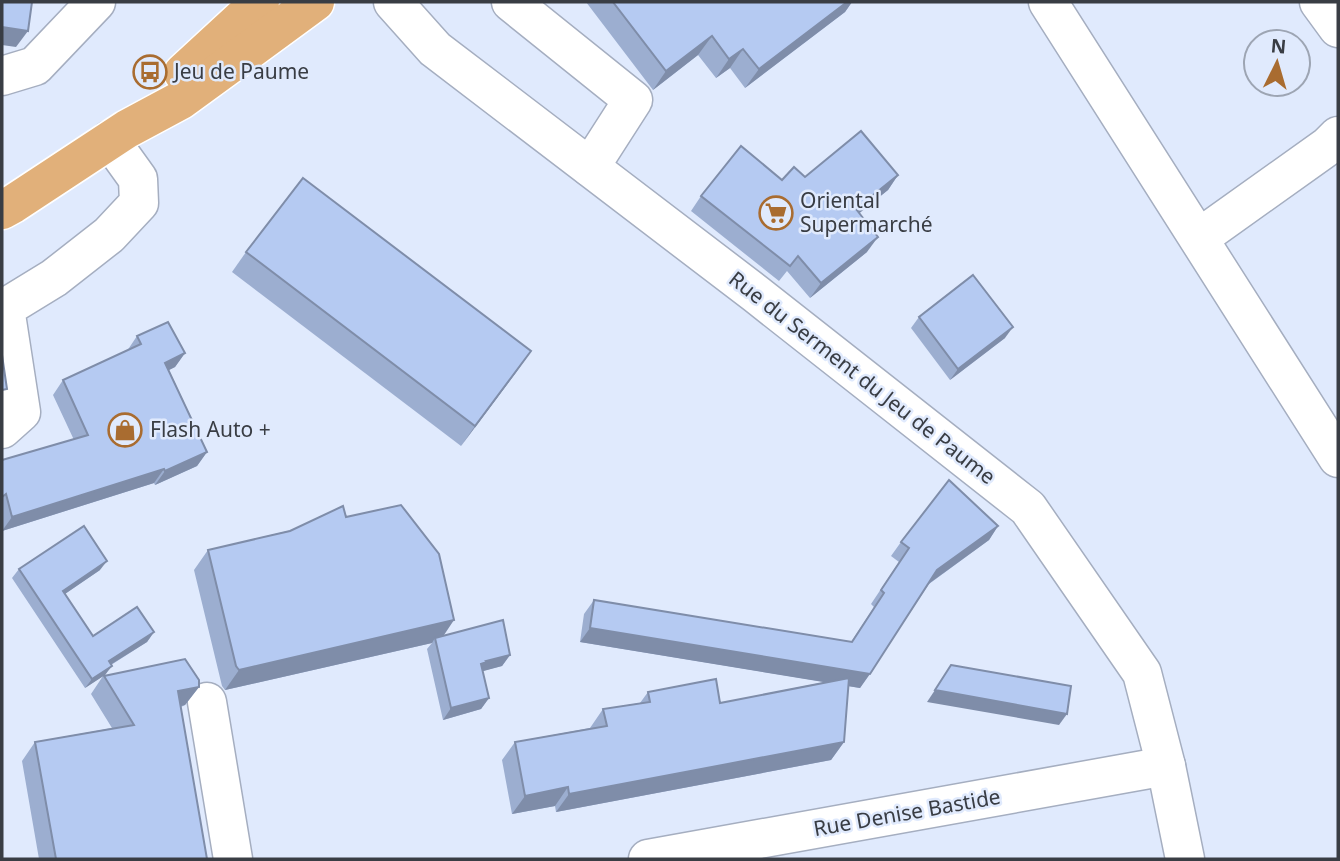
<svg xmlns="http://www.w3.org/2000/svg" width="1340" height="861" viewBox="0 0 1340 861" font-family="'Noto Sans',sans-serif">
<style>
.lines{fill:none;stroke-linecap:round;stroke-linejoin:round}
.minor-casing{stroke:#a5aec0;stroke-width:41}
.major-casing{stroke:#fff;stroke-width:41}
.minor{stroke:#fff;stroke-width:38}
.major{stroke:#e1b07a;stroke-width:38}
.wall{fill:#9caed0}
.shaded-wall{fill:#7f8da9}
.building{fill:#b5caf2;stroke:#7f8da9;stroke-width:2}
.labels{text-anchor:middle;stroke-width:5;stroke-linejoin:round;paint-order:stroke}
.poi-label{font-size:21px;fill:#393d44;stroke:#e0eafd;text-anchor:start}
.street-label{font-size:21px;fill:#393d44;stroke:#e0eafd}
</style>
<rect width="100%" height="100%" fill="#e0eafd"/>
<g class="lines">
<defs>
<g id="minor">
<path d="M393,2L435,49L756,294L1028,508L1142,673L1166,766L1185,859"/>
<path d="M511,2L633,100L590,167"/>
<path d="M1048,2L1338,458"/>
<path d="M1319,2L1338,28"/>
<path d="M2,76L35,66L96,2"/>
<path d="M1199,238L1328,146L1338,136"/>
<path d="M2,429L21,412L5,308L54,278L109,235L139,203L138,179L110,140"/>
<path d="M207,702L233,859"/>
<path d="M648,859L1166,766"/>
</g>
<g id="major">
<path d="M183,73L260,2"/>
<path d="M2,210L13,204L127,129L181,100L315,2"/>
</g>
</defs>
<use href="#minor" class="minor-casing"/>
<use href="#major" class="major-casing"/>
<use href="#minor" class="minor"/>
<use href="#major" class="major"/>
</g>
<g class="wall">
<path d="M586,2H852L845,12L745,88L730,68L716,78L698,55L653,90Z"/>
<path d="M898,175L888,190L859,213L867,252L810,298L787,271L779,281L691,211L701,196L782,180L805,177Z"/>
<path d="M246,252L517,371L461,446L232,272Z"/>
<path d="M919,317L1005,338L950,380L911,328Z"/>
<path d="M137,336L185,353L175,367L169,370L207,452L197,466L155,485L154,483L2,531V460L74,440L53,395L63,380L127,351Z"/>
<path d="M346,517L444,635L510,655L502,666L482,671L489,698L481,709L443,720L427,649L432,643L225,690L222,686L194,570L208,550Z"/>
<path d="M998,526L989,540L929,584L860,688L848,686L844,742L831,760L556,812L555,806L512,814L502,760L515,742L590,728L603,709L640,703L648,692L720,703L825,682L580,642L584,614L594,600L851,642L874,607L871,604L899,562L891,556L901,542Z"/>
<path d="M19,569L100,570L65,594L93,636L154,632L147,642L111,665L105,675L199,687L185,705L181,707L207,859H39L22,761L35,742L112,728L91,694L103,676L85,688L12,578Z"/>
</g>
<g class="shaded-wall">
<path d="M847,2H852L845,12L745,88L759,69Z"/>
<path d="M2,27L28,31L16,47L2,45Z"/>
<path d="M712,36L698,55L653,90L666,71Z"/>
<path d="M743,49L730,68L716,78L729,59Z"/>
<path d="M898,175L888,190L846,224L856,209Z"/>
<path d="M878,237L867,252L810,298L821,283Z"/>
<path d="M1013,327L1005,338L950,380L958,369Z"/>
<path d="M531,351L517,371L461,446L475,426Z"/>
<path d="M185,353L175,367L155,377L165,363Z"/>
<path d="M207,452L197,466L155,485L165,471Z"/>
<path d="M164,469L154,483L2,531L12,517Z"/>
<path d="M998,526L989,540L927,585L937,570Z"/>
<path d="M107,561L100,570L56,600L63,591Z"/>
<path d="M454,620L440,641L435,638L432,643L225,690L239,670Z"/>
<path d="M590,628L870,674L860,688L580,642Z"/>
<path d="M154,632L147,642L102,670L109,661Z"/>
<path d="M510,655L502,666L480,672L481,664L486,661Z"/>
<path d="M112,666L105,675L85,688L92,679Z"/>
<path d="M199,687L185,705L165,710L178,691Z"/>
<path d="M935,690L1067,714L1059,725L927,702Z"/>
<path d="M489,698L481,709L443,720L451,708Z"/>
<path d="M844,742L831,760L556,812L569,794Z"/>
<path d="M568,787L555,806L512,814L525,796Z"/>
</g>
<g class="building">
<path d="M2,2H32L28,31L2,27Z"/>
<path d="M613,2H847L759,69L743,49L729,59L712,36L666,71Z"/>
<path d="M861,131L898,175L856,209L878,237L821,283L798,256L790,266L701,196L741,146L782,180L794,167L805,177Z"/>
<path d="M303,178L531,351L475,426L246,252Z"/>
<path d="M973,275L1013,327L958,369L919,317Z"/>
<path d="M168,322L185,353L165,363L207,452L165,471L164,469L12,517L6,494L2,497V460L88,435L63,380L141,344L137,336Z"/>
<path d="M2,355L7,389L2,390Z"/>
<path d="M949,480L998,526L937,570L870,674L590,628L594,600L852,642L884,593L881,590L909,548L901,542Z"/>
<path d="M401,505L439,554L454,620L239,670L236,666L208,550L290,531L343,506L346,517Z"/>
<path d="M84,526L107,561L63,591L93,636L137,607L154,632L109,661L112,666L92,679L19,569Z"/>
<path d="M503,620L510,655L486,661L487,662L481,664L489,698L451,708L435,638Z"/>
<path d="M185,659L199,680V687L178,691L207,859H56L35,742L134,725L104,676Z"/>
<path d="M951,665L1071,686L1067,714L935,690Z"/>
<path d="M849,678L844,742L569,794L568,787L525,796L515,742L607,726L603,709L650,702L648,692L716,679L720,703Z"/>
</g>
<defs>
<symbol id="bus-ring" viewBox="-11 -11 22 22"><circle r="9.5" fill="#e0eafd" stroke="#a96c30" stroke-width="1.5"/><path d="M-5-6H5V4H4V6H2V4H-2V6H-4V4H-5ZM-3.5-4V0h7V-4ZM-3.5 1.2v1.5H-2V1.2ZM2 1.2v1.5H3.5V1.2Z" fill="#a96c30"/></symbol>
<symbol id="supermarket-ring" viewBox="-11 -11 22 22"><circle r="9.5" fill="#e0eafd" stroke="#a96c30" stroke-width="1.5"/><path d="M-6-5.5h2.5l.6 2H6L4.5 2H-2.5L-4.4-4H-6ZM-1.5 3.2a1.3 1.3 0 1 0 .1 0ZM3 3.2a1.3 1.3 0 1 0 .1 0Z" fill="#a96c30"/></symbol>
<symbol id="shop-ring" viewBox="-11 -11 22 22"><circle r="9.5" fill="#e0eafd" stroke="#a96c30" stroke-width="1.5"/><path d="M-5-2.5h2.3a2.7 3.5 0 0 1 5.4 0H5L5.5 6h-11ZM-1.5-2.5h3a1.5 2.3 0 0 0-3 0Z" fill="#a96c30"/></symbol>
</defs>
<g fill-rule="evenodd">
<use href="#bus-ring" x="131" y="53" width="38" height="38"/>
<use href="#supermarket-ring" x="757" y="194" width="38" height="38"/>
<use href="#shop-ring" x="106" y="411" width="38" height="38"/>
</g>
<g class="labels">
<g class="poi-label">
<text x="174" y="79">Jeu de Paume</text>
<text x="800" y="208">Oriental<tspan x="800" dy="24">Supermarché</tspan></text>
<text x="150" y="437">Flash Auto +</text>
</g>
<g class="street-label">
<text transform="translate(862 378) rotate(38)" y="7">Rue du Serment du Jeu de Paume</text>
<text transform="translate(907 813) rotate(-10)" y="7">Rue Denise Bastide</text>
</g>
</g>
<rect width="1340" height="861" fill="none" stroke="#393d44" stroke-width="7"/>
<g transform="translate(1277 63) rotate(5)"><circle r="33" fill="#e0eafd" stroke="#9da5b3" stroke-width="2"/>
<path d="M0-5L12 26L0 18L-12 26Z" fill="#a96c30"/>
<text y="-10" font-size="19" font-weight="bold" text-anchor="middle" fill="#393d44">N</text>
</g>
</svg>
